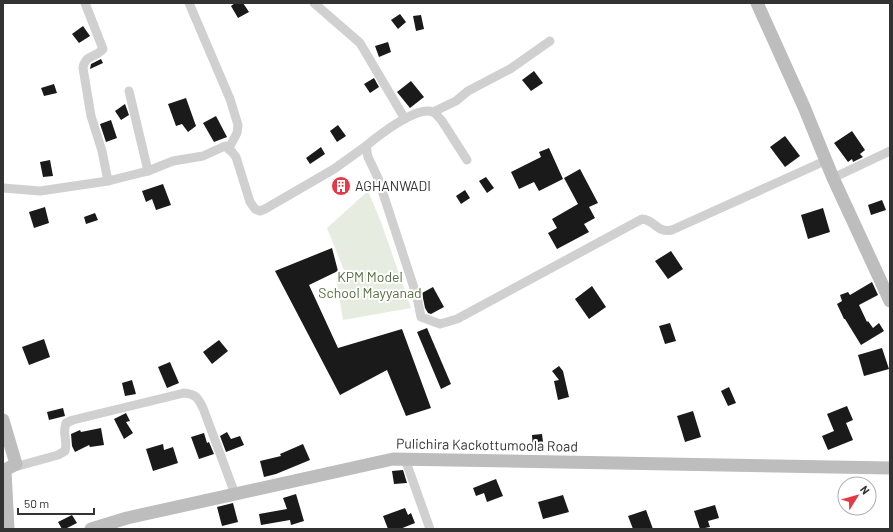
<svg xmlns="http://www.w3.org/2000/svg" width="893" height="532" viewBox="0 0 893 532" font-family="Barlow,sans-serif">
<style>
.green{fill:#e6ecdf}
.building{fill:#1a1a1a}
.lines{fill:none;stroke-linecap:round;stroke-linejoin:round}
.street{stroke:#d0d0d0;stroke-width:9}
.secondary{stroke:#bdbdbd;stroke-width:13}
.labels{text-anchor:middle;stroke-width:4;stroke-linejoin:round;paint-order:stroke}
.poi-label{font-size:14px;fill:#333;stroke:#fff;text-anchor:start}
.park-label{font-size:14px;fill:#56703f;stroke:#fff}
.street-label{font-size:14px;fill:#333;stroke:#fff}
</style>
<rect width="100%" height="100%" fill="#fff"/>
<path class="green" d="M368,191L381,222L411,308L343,320L336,278L344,270L327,228Z"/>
<g class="building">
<path d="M235,3H243L249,12L238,18L231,6Z"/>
<path d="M400,14L406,22L398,29L391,20Z"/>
<path d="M421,15L424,29L416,31L413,16Z"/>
<path d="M83,26L90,36L79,43L72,34Z"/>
<path d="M388,42L391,52L379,57L375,46Z"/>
<path d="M101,59L103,63L90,69L91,64Z"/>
<path d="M534,71L543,83L531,91L522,80Z"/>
<path d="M374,78L379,87L370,93L364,84Z"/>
<path d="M411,81L424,97L410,108L397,92Z"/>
<path d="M54,84L57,93L44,96L41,88Z"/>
<path d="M186,98L196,126L188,132L182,124L176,126L168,104Z"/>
<path d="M125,104L129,115L121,120L115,111Z"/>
<path d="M216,116L227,137L214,142L203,123Z"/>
<path d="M111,120L117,138L106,142L100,124Z"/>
<path d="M338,125L346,136L337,142L330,131Z"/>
<path d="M852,131L865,150L860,154L863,157L853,162L852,159L848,162L834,143Z"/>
<path d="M785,136L800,156L785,167L770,147Z"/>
<path d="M321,147L325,154L310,164L306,158Z"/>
<path d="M549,148L563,179L539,191L534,182L519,189L511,172L541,157L539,152Z"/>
<path d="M50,160L53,176L43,177L40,162Z"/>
<path d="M580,169L598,203L589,207L595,218L584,224L589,232L557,249L548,233L557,228L552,219L578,204L564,178Z"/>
<path d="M340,177L349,186L341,194L332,185Z"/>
<path d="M486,177L494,188L487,193L479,181Z"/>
<path d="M163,184L171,205L156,210L152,199L146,202L142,191Z"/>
<path d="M465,190L470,198L461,204L456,196Z"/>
<path d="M882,200L886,210L871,215L868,205Z"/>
<path d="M45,207L49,223L34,228L29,212Z"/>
<path d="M823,208L830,232L808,239L801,215Z"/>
<path d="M95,213L98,220L86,224L84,217Z"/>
<path d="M332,248L338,271L309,285L338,348L402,329L431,408L406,416L387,370L340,395L275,271Z"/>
<path d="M671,251L683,269L668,279L655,261Z"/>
<path d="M872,282L878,295L859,305L867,322L868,321L873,328L879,323L884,331L861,345L845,319H844L837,304L842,301L840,295L848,292L850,295Z"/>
<path d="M592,286L606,307L589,319L575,299Z"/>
<path d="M433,287L444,307L431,314L428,313L425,308L422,293Z"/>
<path d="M670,323L676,341L665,344L659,326Z"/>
<path d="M427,328L451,384L441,389L417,332Z"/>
<path d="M44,339L50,357L29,365L22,347Z"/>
<path d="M219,340L228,351L212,364L203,352Z"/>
<path d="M882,348L889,369L864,376L858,355Z"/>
<path d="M170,362L179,383L167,388L158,367Z"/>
<path d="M559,366L563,371L569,397L558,400L554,381L559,380L552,371Z"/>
<path d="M132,380L136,394L125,396L122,383Z"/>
<path d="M729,387L736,403L728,406L721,391Z"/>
<path d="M847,406L853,420L846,423L853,440L828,450L822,436L834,431L827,414Z"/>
<path d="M63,408L65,416L49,420L47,412Z"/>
<path d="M693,411L701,437L685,442L677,416Z"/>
<path d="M126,413L130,421L126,422L133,433L124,439L114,419Z"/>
<path d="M101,428L104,445L90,447L89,445L75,452L72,446L71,434L80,430L81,432Z"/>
<path d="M227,432L231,439L240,436L244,445L226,452L220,436Z"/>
<path d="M204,433L207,443L209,442L214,454L199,459L191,437Z"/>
<path d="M542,434L544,450L533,451L532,435Z"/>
<path d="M163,444L164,450L173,447L178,463L153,471L146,449Z"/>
<path d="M303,444L310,460L276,474L264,477L260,461L281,456L280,454Z"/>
<path d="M403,470L407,483L394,484L392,471Z"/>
<path d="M496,479L503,496L487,502L484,493L476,496L473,488Z"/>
<path d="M296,494L304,521L291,525L290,520L261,525L259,514L287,509L283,498Z"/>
<path d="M563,495L569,512L543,519L538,502Z"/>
<path d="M233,503L238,522L222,526L217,507Z"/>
<path d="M715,505L719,518L708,521L710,527L700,529L694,511Z"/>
<path d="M405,508L408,515L411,513L415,523L400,529H388L383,516Z"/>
<path d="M646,510L653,529H633L628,516Z"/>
<path d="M72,515L77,523L65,529H62L58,522Z"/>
</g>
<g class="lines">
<g class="street">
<path d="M85,3L103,49C96,58 85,54 83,68L91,116L102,151L108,181"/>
<path d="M189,3L230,99L238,125L237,133L229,148"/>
<path d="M314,3L360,43L405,119"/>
<path d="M129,91L148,171"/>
<path d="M433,112L456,101L468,91L510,69L550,41"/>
<path d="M366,146C378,136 417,105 433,112C437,114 439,118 442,121L467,160"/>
<path d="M833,178L890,151"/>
<path d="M3,188L40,191L108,181L148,171L173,161L203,156L225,146L232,152L236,157L250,202L255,209L260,211L265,209L334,169L366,146L368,157L378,178L417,297L421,317L440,324L457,319L642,219C657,221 656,233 672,230L827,160"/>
<path d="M405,459L430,529"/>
<path d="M11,468L58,455L65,451C68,441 62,434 66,423L73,420L184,393C196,394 198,398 203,408L235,494"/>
</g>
<g class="secondary">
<path d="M757,3L804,107L833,178L890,301"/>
<path d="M3,420L16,464L5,470L8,529"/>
<path d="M91,529L127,518L393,459L890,468"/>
</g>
</g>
<defs>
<symbol id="building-disc" viewBox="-11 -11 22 22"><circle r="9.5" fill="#e63946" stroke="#fff"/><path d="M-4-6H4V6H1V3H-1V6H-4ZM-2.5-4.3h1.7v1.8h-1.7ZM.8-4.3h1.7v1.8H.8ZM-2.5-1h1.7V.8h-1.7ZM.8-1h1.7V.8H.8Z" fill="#fff"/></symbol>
</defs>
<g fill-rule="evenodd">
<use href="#building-disc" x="330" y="175" width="22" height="22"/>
</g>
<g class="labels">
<g class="poi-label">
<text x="355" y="191">AGHANWADI</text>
</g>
<g class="park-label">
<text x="370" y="282">KPM Model<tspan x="370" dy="16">School Mayyanad</tspan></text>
</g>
<g class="street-label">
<text transform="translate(487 445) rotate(1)" y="5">Pulichira Kackottumoola Road</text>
</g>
</g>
<rect width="893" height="532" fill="none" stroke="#333333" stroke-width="8"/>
<g transform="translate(857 496) rotate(53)"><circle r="19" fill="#ffffff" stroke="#adadad"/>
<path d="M0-3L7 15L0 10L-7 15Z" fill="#e63946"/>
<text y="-6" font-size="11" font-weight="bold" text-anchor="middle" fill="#333333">N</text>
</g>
<path d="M18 508v6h76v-6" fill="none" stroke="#333333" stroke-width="2"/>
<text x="24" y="508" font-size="12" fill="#333333" stroke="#ffffff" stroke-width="3" paint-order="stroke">50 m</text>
</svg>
